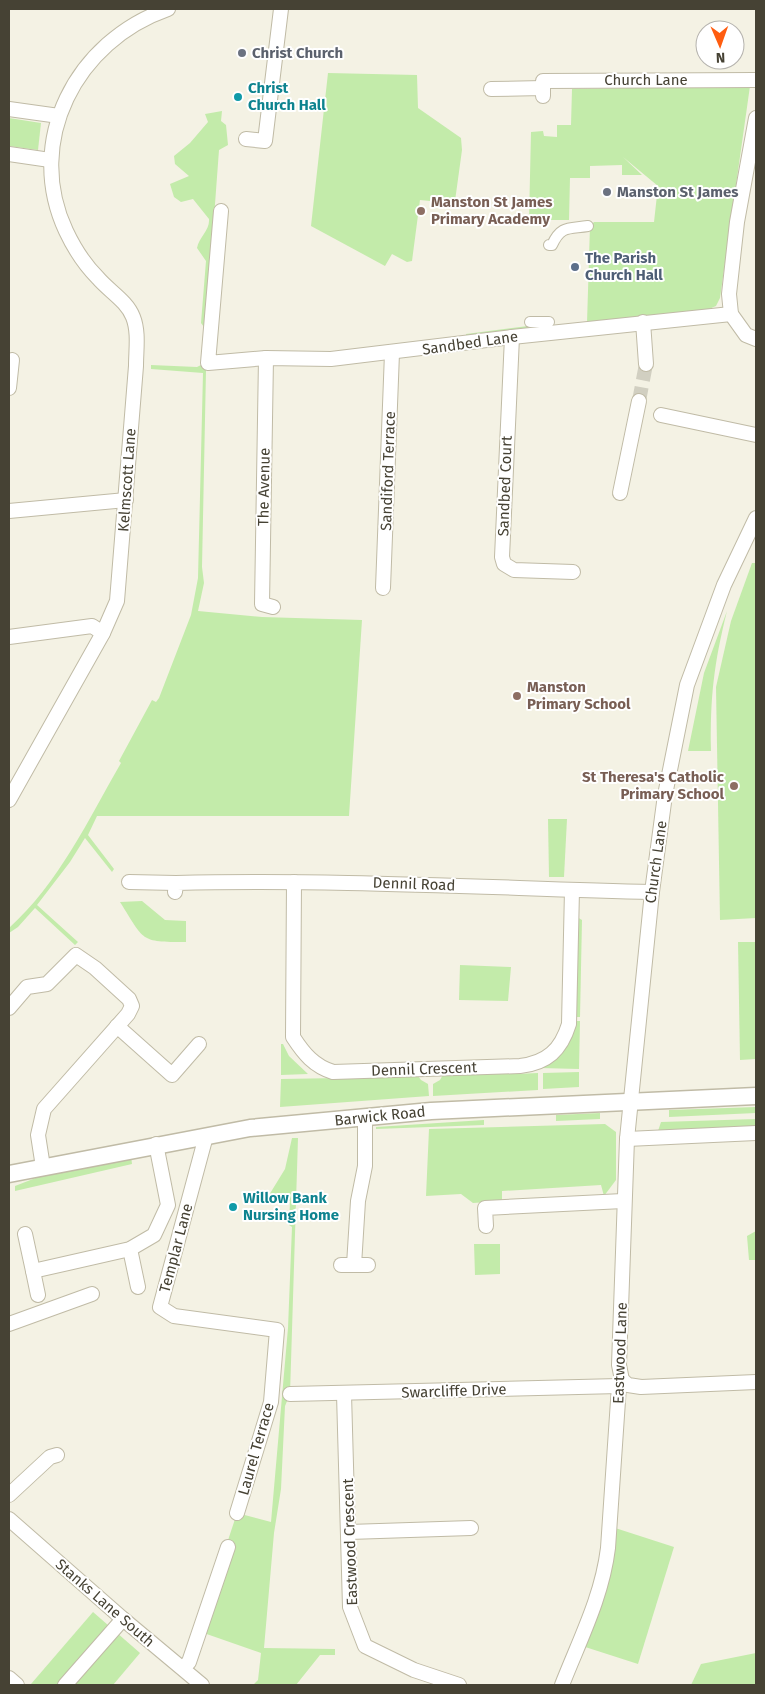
<svg xmlns="http://www.w3.org/2000/svg" width="765" height="1694" viewBox="0 0 765 1694" font-family="'Fira Sans',sans-serif">
<style>
.green{fill:#c3ebaa}
.lines{fill:none;stroke-linecap:round;stroke-linejoin:round}
.minor-tunnel{stroke:#d1cfc1;stroke-width:14;stroke-dasharray:14 7;stroke-linecap:butt}
.pedestrian-casing{stroke:#c0bba6;stroke-width:12}
.minor-casing{stroke:#c0bba6;stroke-width:16}
.tertiary-casing{stroke:#c0bba6;stroke-width:19}
.pedestrian{stroke:#fff;stroke-width:10}
.minor{stroke:#fff;stroke-width:14}
.tertiary{stroke:#fff;stroke-width:16}
.worship-dot{fill:#6b7280;stroke:#fff;stroke-width:2}
.culture-dot{fill:#0f9aa8;stroke:#fff;stroke-width:2}
.education-dot{fill:#8d6e63;stroke:#fff;stroke-width:2}
.service-dot{fill:#5c6f8a;stroke:#fff;stroke-width:2}
.labels{text-anchor:middle;stroke-width:4;stroke-linejoin:round;paint-order:stroke}
.worship-label{font-size:15px;font-weight:bold;fill:#5b616d;stroke:#fff;text-anchor:start}
.street-label{font-size:15px;fill:#464234;stroke:#fff}
.culture-label{font-size:15px;font-weight:bold;fill:#0d838f;stroke:#fff;text-anchor:start}
.education-label{font-size:15px;font-weight:bold;fill:#785e54;stroke:#fff;text-anchor:start}
.service-label{font-size:15px;font-weight:bold;fill:#4e5e75;stroke:#fff;text-anchor:start}
</style>
<rect width="100%" height="100%" fill="#f4f2e4"/>
<g class="green">
<path d="M328,73L417,75L418,108L461,138L462,150L455,201L451,203L420,200L412,261L407,262L392,254L385,266L311,226Z"/>
<path d="M750,86L720,298L716,306L709,309L587,323L590,226L594,222H654L658,186L623,157L642,175H622V165L590,166V178H570L569,220H529L531,132L543,131L544,136L557,137V125H571L572,89Z"/>
<path d="M222,111L221,121L226,125L228,145L219,150L206,326L204,327L201,323L206,261L197,248C199,237 210,230 209,219L193,199L181,202L174,197L170,184L189,176L175,164L174,156L190,143L208,122L205,114Z"/>
<path d="M9,118L41,123L38,150L9,146Z"/>
<path d="M528,326L546,327L466,336V334Z"/>
<path d="M151,365L197,367L201,365L206,370L202,567L204,583L198,611L262,617L362,620L349,816H97L88,835L114,869L112,872L85,838L70,862L37,905L78,942L75,945L35,908L18,927L9,933V928C59,883 88,820 121,763L119,761L152,700L156,702L159,698L191,615L198,578L203,373L151,369Z"/>
<path d="M752,563H756V918L720,920L716,687L731,621Z"/>
<path d="M727,611C714,663 710,698 711,751H688L704,673Z"/>
<path d="M548,819H567L564,877H549Z"/>
<path d="M142,901L165,920L186,921V942C139,942 145,941 120,902Z"/>
<path d="M577,917L582,920L580,1017H576Z"/>
<path d="M738,942H756V1059L740,1060Z"/>
<path d="M460,965L511,967L508,1001L459,1000Z"/>
<path d="M575,1021H580L579,1069L540,1068C560,1057 572,1044 575,1021Z"/>
<path d="M281,1044H283L289,1056L308,1074L281,1075Z"/>
<path d="M516,1070V1074L538,1073V1090L433,1096V1084L440,1080L445,1071Z"/>
<path d="M415,1072L421,1080L428,1084L429,1096L280,1107L281,1079L339,1078Z"/>
<path d="M579,1072V1087L543,1089V1073Z"/>
<path d="M756,1107V1113L669,1117V1110Z"/>
<path d="M600,1113V1119L556,1121V1115Z"/>
<path d="M756,1119V1128L658,1131L661,1122Z"/>
<path d="M484,1120V1125L376,1129V1127Z"/>
<path d="M605,1124L616,1132V1180L604,1196L601,1185L502,1191V1201L473,1203L461,1194L426,1196L429,1129Z"/>
<path d="M292,1138H298L290,1394L285,1406L281,1489L274,1533L264,1648L335,1649V1655H320L296,1685H253L258,1680L261,1653L198,1631L237,1513L271,1522L288,1328L292,1227L289,1225L290,1201L266,1200L285,1169Z"/>
<path d="M131,1156L132,1164L15,1191V1186L46,1174Z"/>
<path d="M756,1231V1260H749L747,1236Z"/>
<path d="M474,1244H500V1274L475,1275Z"/>
<path d="M609,1526L674,1547L638,1664L579,1645Z"/>
<path d="M93,1612L140,1653L113,1685L31,1684Z"/>
<path d="M756,1653V1685H691L701,1664Z"/>
</g>
<g class="lines">
<path class="minor-tunnel" d="M639,401L646,364"/>
<defs>
<g id="pedestrian">
<path d="M549,245H552C561,225 569,229 588,226"/>
<path d="M530,322H549"/>
</g>
<g id="minor">
<path d="M543,88V81L756,80"/>
<path d="M491,89L543,88V96"/>
<path d="M9,109L59,116"/>
<path d="M756,118L737,222L729,294L731,314L746,335L756,339"/>
<path d="M246,139L265,141L281,9"/>
<path d="M9,154L50,160"/>
<path d="M221,211L208,363L266,358L331,359L512,337L731,314"/>
<path d="M643,322L646,364"/>
<path d="M512,337L502,557L504,564L514,570L573,572"/>
<path d="M266,358L262,604L273,607"/>
<path d="M9,388L12,360"/>
<path d="M661,415L756,435"/>
<path d="M620,493L639,401"/>
<path d="M9,511L126,500"/>
<path d="M383,588L392,353"/>
<path d="M9,637L92,626L103,633"/>
<path d="M9,800L103,633L117,601L136,366C136,350 139,332 133,317C127,301 109,291 98,278C85,265 74,248 66,231C24,141 76,41 168,9"/>
<path d="M129,882L176,883"/>
<path d="M294,882L293,1037C304,1054 314,1066 333,1072L520,1066C547,1063 561,1050 569,1024L572,890"/>
<path d="M175,892L176,883C335,879 493,888 652,892"/>
<path d="M9,1008L27,987L47,984L76,955L95,968L129,999L132,1006L128,1014L44,1109L38,1135L43,1167"/>
<path d="M117,1026L172,1075L199,1044"/>
<path d="M206,1136L160,1307L174,1316L277,1330L271,1402L237,1513"/>
<path d="M627,1139L756,1133"/>
<path d="M486,1226L485,1208L623,1201"/>
<path d="M25,1234L33,1271L130,1249L154,1235L168,1205L156,1144"/>
<path d="M130,1249L138,1287"/>
<path d="M341,1265H368"/>
<path d="M354,1265L358,1201L365,1166V1118"/>
<path d="M33,1271L38,1295"/>
<path d="M9,1324L92,1294"/>
<path d="M622,1380L628,1385L641,1387L756,1382"/>
<path d="M290,1394L619,1386"/>
<path d="M344,1394L350,1607L365,1646L414,1670L459,1685"/>
<path d="M9,1495L50,1457L57,1455"/>
<path d="M9,1519L123,1619L202,1685"/>
<path d="M349,1532L471,1528"/>
<path d="M183,1668L189,1662L228,1547"/>
<path d="M9,1678L17,1685"/>
<path d="M65,1685L123,1619"/>
<path d="M562,1685C580,1639 602,1597 608,1548L619,1386L622,1380L619,1365L627,1139L652,892L665,795L687,685L724,585L756,518"/>
</g>
<path id="tertiary" d="M9,1174L250,1128L431,1111L756,1096"/>
</defs>
<use href="#pedestrian" class="pedestrian-casing"/>
<use href="#minor" class="minor-casing"/>
<use href="#tertiary" class="tertiary-casing"/>
<use href="#pedestrian" class="pedestrian"/>
<use href="#minor" class="minor"/>
<use href="#tertiary" class="tertiary"/>
</g>
<g class="worship-dot">
<circle cx="242" cy="53" r="5"/>
<circle cx="607" cy="192" r="5"/>
</g>
<g class="culture-dot">
<circle cx="238" cy="97" r="5"/>
<circle cx="233" cy="1207" r="5"/>
</g>
<g class="education-dot">
<circle cx="421" cy="211" r="5"/>
<circle cx="517" cy="696" r="5"/>
<circle cx="734" cy="786" r="5"/>
</g>
<circle class="service-dot" cx="575" cy="267" r="5"/>
<g class="labels">
<g class="worship-label">
<text x="252" y="58">Christ Church</text>
<text x="617" y="197">Manston St James</text>
</g>
<g class="street-label">
<text x="646" y="85">Church Lane</text>
<text transform="translate(470 343) rotate(-8)" y="5">Sandbed Lane</text>
<text transform="translate(388 471) rotate(-88)" y="5">Sandiford Terrace</text>
<text transform="translate(127 480) rotate(-86)" y="5">Kelmscott Lane</text>
<text transform="translate(505 486) rotate(-88)" y="5">Sandbed Court</text>
<text transform="translate(264 487) rotate(-89)" y="5">The Avenue</text>
<text transform="translate(656 862) rotate(-82)" y="5">Church Lane</text>
<text transform="translate(414 884) rotate(2)" y="5">Dennil Road</text>
<text transform="translate(424 1069) rotate(-2)" y="5">Dennil Crescent</text>
<text transform="translate(380 1116) rotate(-6)" y="5">Barwick Road</text>
<text transform="translate(176 1248) rotate(-75)" y="5">Templar Lane</text>
<text transform="translate(620 1353) rotate(-88)" y="5">Eastwood Lane</text>
<text transform="translate(454 1391) rotate(-2)" y="5">Swarcliffe Drive</text>
<text transform="translate(256 1449) rotate(-74)" y="5">Laurel Terrace</text>
<text transform="translate(350 1542) rotate(-92)" y="5">Eastwood Crescent</text>
<text transform="translate(105 1603) rotate(41)" y="5">Stanks Lane South</text>
</g>
<g class="culture-label">
<text x="248" y="93">Christ<tspan x="248" dy="17">Church Hall</tspan></text>
<text x="243" y="1203">Willow Bank<tspan x="243" dy="17">Nursing Home</tspan></text>
</g>
<g class="education-label">
<text x="431" y="207">Manston St James<tspan x="431" dy="17">Primary Academy</tspan></text>
<text x="527" y="692">Manston<tspan x="527" dy="17">Primary School</tspan></text>
<text x="724" y="782" text-anchor="end">St Theresa's Catholic<tspan x="724" dy="17">Primary School</tspan></text>
</g>
<g class="service-label">
<text x="585" y="263">The Parish<tspan x="585" dy="17">Church Hall</tspan></text>
</g>
</g>
<rect width="765" height="1694" fill="none" stroke="#464234" stroke-width="20"/>
<g transform="translate(720 45) rotate(178)"><circle r="24" fill="#ffffff" stroke="#b5b3ae"/>
<path d="M0-4L9 19L0 12L-9 19Z" fill="#ff5d10"/>
<text y="-8" font-size="14" font-weight="bold" text-anchor="middle" fill="#464234">N</text>
</g>
</svg>
